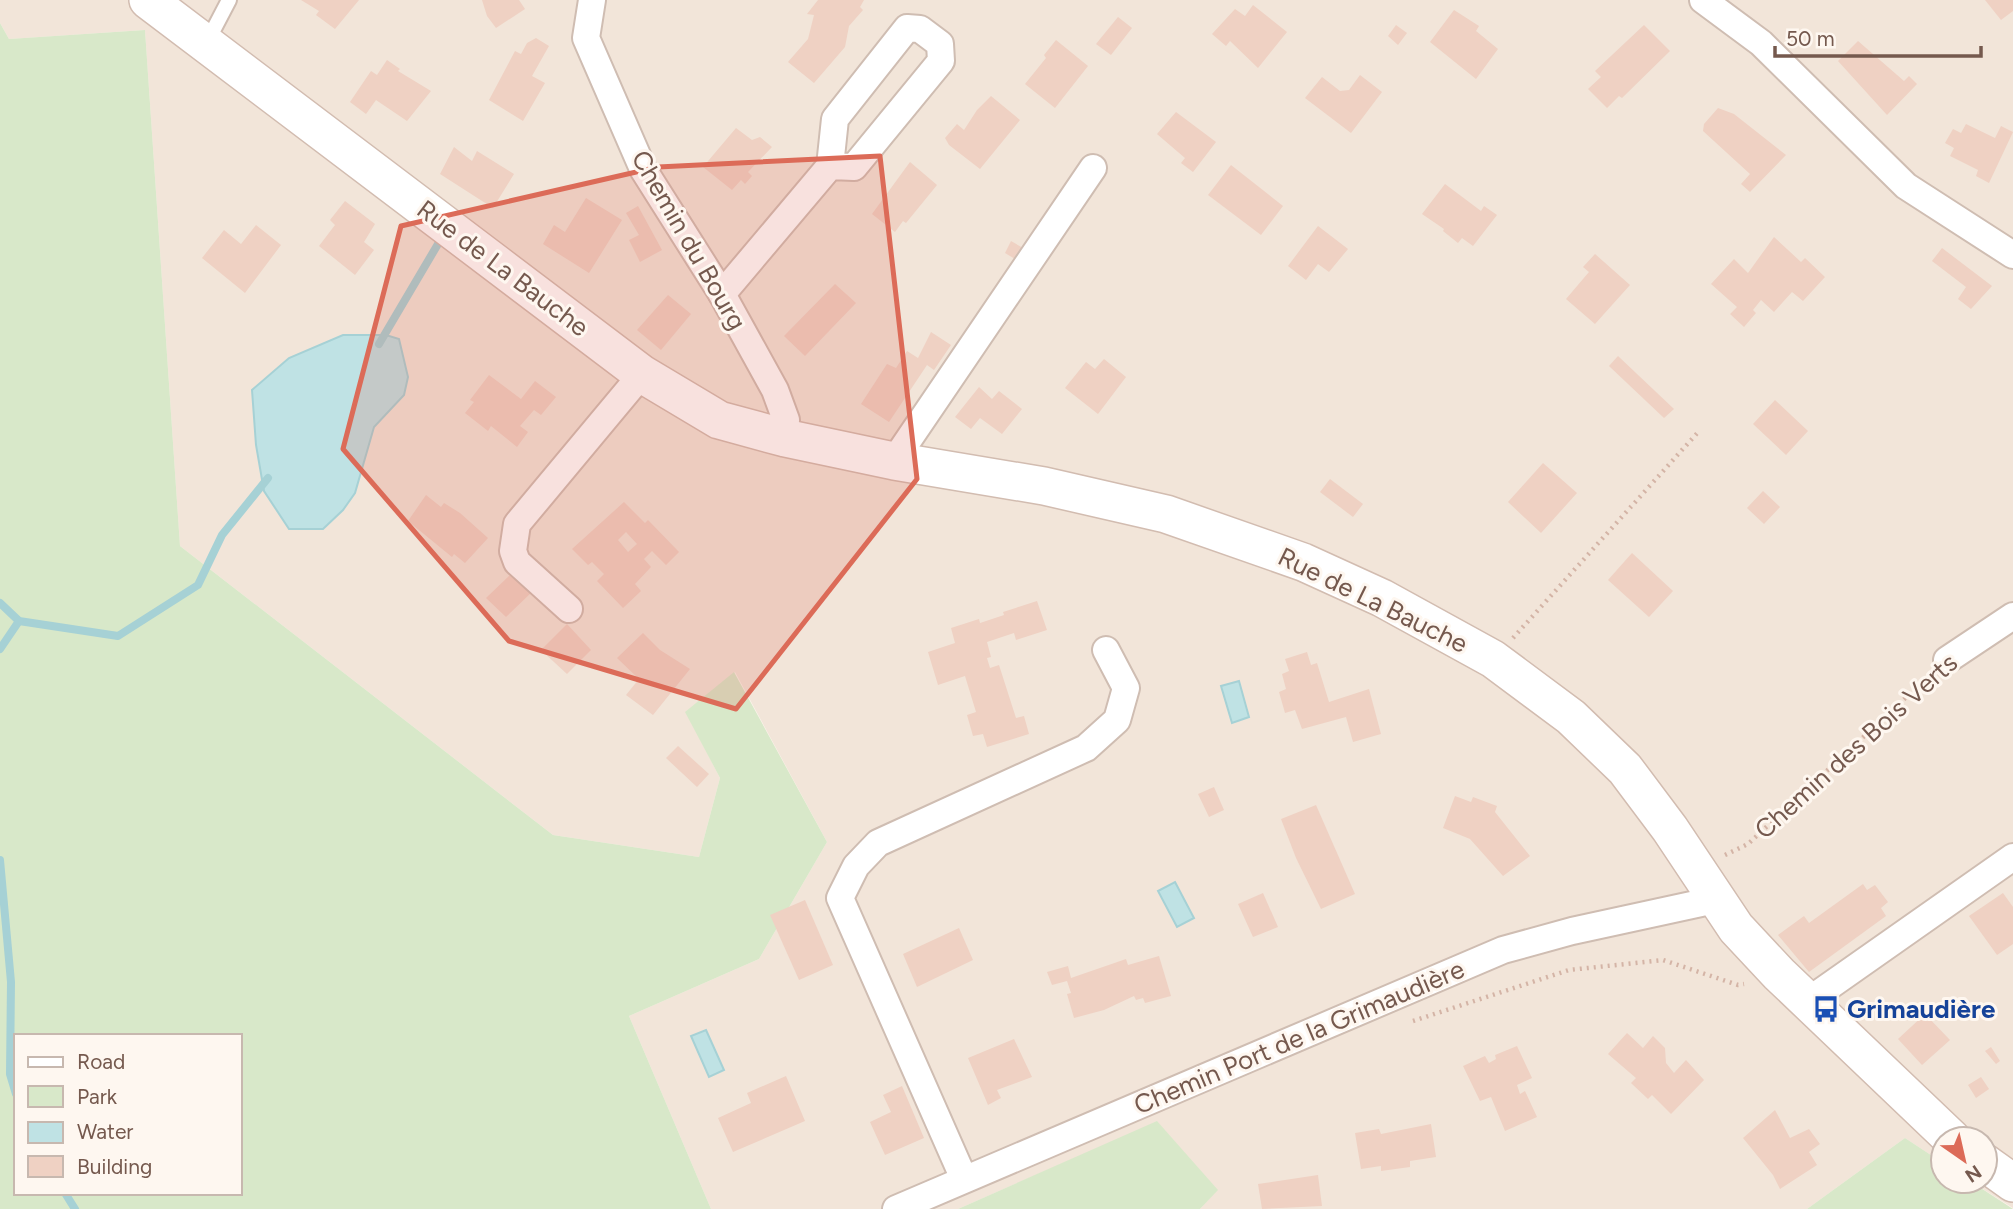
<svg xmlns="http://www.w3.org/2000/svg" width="2013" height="1209" viewBox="0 0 2013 1209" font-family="Figtree,sans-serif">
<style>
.residential{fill:#f2e5d9}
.green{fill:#d8e8c9;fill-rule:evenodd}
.water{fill:#bfe2e4;stroke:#a6d1d5;stroke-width:2}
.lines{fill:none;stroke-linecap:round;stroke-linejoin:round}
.stream{stroke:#a6d1d5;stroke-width:8}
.building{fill:#efd1c3;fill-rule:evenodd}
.lane-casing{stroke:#cfbdb2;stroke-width:18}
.street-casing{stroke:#cfbdb2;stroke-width:30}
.secondary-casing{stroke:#d2bcb0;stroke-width:40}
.path{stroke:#d4b4a6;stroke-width:4.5;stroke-dasharray:2 5;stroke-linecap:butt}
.lane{stroke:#fff;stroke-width:14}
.street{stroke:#fff;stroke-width:26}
.secondary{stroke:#fff;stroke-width:37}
.marked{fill:#dc6b58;fill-opacity:0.2;stroke:#dc6b58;stroke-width:5;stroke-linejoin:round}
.labels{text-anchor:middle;stroke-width:6;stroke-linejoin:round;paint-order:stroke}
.street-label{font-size:26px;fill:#75594e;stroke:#fef7f0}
.transit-label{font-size:26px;font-weight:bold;fill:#164399;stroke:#fef7f0;text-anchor:start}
</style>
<rect width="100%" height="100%" fill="#fbf3ea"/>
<path class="residential" d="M0,0H2013V1208L1970,1181H1985V1139H1943V1163L1905,1138L1807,1209H1200L1217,1190L1157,1122L958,1209H711L629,1016L759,959L827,842L735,672L686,712L720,778L699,857L553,835L180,546L145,30L9,39L0,23Z"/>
<g class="green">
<path d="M0,23L9,39L145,30L180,546L553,835L699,857L720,778L685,712L734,672L827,842L759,959L629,1016L711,1209H0ZM16,1036H240V1193H16Z"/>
<path d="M1157,1121L1218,1190L1200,1209H958Z"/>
<path d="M1905,1138L1943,1163V1181H1970L2013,1209H1807Z"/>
</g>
<g class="water">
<path d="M343,335H386L399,339L408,377L404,395L374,427L355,493L343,510L323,529H289L264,491L256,445L252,390L289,358Z"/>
<path d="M1239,681L1249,717L1232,723L1221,686Z"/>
<path d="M1175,882L1194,918L1177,927L1158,891Z"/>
<path d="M706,1030L724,1070L709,1077L691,1036Z"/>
</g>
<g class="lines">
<g class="stream">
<path d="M379,344L438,244"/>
<path d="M0,603L19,621L118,636L198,585L222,535L268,478"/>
<path d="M0,649L19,621"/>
<path d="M0,860L11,982L10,1074L16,1094"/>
<path d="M65,1193L75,1209"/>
</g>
</g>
<g class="building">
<path d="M301,0H359L335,29L316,15L319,11Z"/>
<path d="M482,0H519L525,9L496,28L487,16Z"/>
<path d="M818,0H864L860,7L863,10L849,26L845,47L814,83L788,62L808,39L814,15L807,14Z"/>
<path d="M1985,0H2013V11L2001,20Z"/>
<path d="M1253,5L1287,32L1258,68L1230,41L1226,46L1212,34L1235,9L1245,16Z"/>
<path d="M1454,10L1479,26L1476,31L1498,49L1476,79L1430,42Z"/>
<path d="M1118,17L1132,28L1111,55L1096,44Z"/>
<path d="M1396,25L1407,33L1398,45L1388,36Z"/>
<path d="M1644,25L1670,51L1622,98L1619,96L1607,108L1588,89L1601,77L1595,71Z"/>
<path d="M536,38L549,46L532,76L545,83L523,121L489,100L515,51L521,54L527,43Z"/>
<path d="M1056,40L1088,66L1055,108L1025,84L1046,58L1044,55Z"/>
<path d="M1858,41L1904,81L1909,76L1917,84L1887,115L1838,61Z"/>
<path d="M387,60L400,69L398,71L431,91L407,121L376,100L366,114L350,102L371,71L377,75Z"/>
<path d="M1360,75L1382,92L1351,133L1305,98L1322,77L1340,91L1349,90Z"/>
<path d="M991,96L1020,120L980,169L949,145L945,138L957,124L964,130L977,110Z"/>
<path d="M1718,108L1734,114L1786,155L1750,192L1741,184L1750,174L1703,131L1704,124Z"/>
<path d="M1176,112L1216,142L1193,172L1181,163L1185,158L1157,134Z"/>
<path d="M1966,124L1995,138L2001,126L2013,132L1989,183L1976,176L1978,170L1950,156L1954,148L1945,143L1953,129L1961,133Z"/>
<path d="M736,128L752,140L760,137L772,147L748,172L752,176L745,184L741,180L732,190L703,167Z"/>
<path d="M454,147L472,161L477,151L514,174L493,208L440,174Z"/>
<path d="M910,162L937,185L906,223L903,221L895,232L872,214Z"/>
<path d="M1231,165L1283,206L1261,235L1208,195Z"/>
<path d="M1445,184L1481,211L1484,206L1497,215L1473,246L1462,238L1458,243L1443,231L1444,229L1422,214Z"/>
<path d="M586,198L622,220L589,273L543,244L554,225L565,232Z"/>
<path d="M345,201L375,224L364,242L374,250L355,275L319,246L335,225L330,220Z"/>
<path d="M638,206L662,250L640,262L629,240L639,235L626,213Z"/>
<path d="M256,225L281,245L245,293L202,258L224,230L241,244Z"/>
<path d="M1318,226L1348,249L1329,272L1318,264L1306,280L1288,266Z"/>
<path d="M1774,237L1801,262L1805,258L1825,277L1803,301L1792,292L1774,312L1761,300L1753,310L1756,313L1744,327L1730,314L1737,307L1711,284L1734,259L1748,273Z"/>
<path d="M1011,241L1023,248L1015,259L1005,253Z"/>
<path d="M1942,248L1992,286L1971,309L1958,299L1966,287L1932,261Z"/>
<path d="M1595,254L1630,285L1595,324L1566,299L1589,272L1583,267Z"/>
<path d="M835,284L856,303L805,356L784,336Z"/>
<path d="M668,295L691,314L661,350L637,330Z"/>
<path d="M931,332L951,345L934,370L927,365L889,422L861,404L887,364L896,368L907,351L918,358Z"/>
<path d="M1618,356L1674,409L1664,418L1609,366Z"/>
<path d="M1104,359L1126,377L1098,414L1065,388L1086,362L1095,369Z"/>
<path d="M489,375L521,399L535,381L556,397L541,415L534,410L520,426L528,432L517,447L491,426L488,431L465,413L474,402L470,400Z"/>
<path d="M979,387L992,399L999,391L1022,409L1002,434L980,418L971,429L955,417Z"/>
<path d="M1775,400L1808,431L1786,455L1753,424Z"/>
<path d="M1543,463L1577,493L1541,533L1508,502Z"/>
<path d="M1330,479L1363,504L1353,517L1320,492Z"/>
<path d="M1763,491L1780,507L1764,524L1747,508Z"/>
<path d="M426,495L441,507L444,503L460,513L488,538L465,563L454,554L452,557L408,521Z"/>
<path d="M624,502L645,523L648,520L679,552L666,565L652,551L644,559L651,567L635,584L641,591L623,608L597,581L604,574L592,562L588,565L572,549ZM626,532L637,544L628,552L618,540Z"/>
<path d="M1632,553L1673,591L1649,617L1608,580Z"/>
<path d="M513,572L533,591L506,617L486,598Z"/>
<path d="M1037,601L1047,630L1016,640L1014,633L987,642L991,657L987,658L990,668L999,665L1016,718L1024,716L1029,734L987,747L983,734L973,736L967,715L976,712L965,676L938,685L928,652L955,643L951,628L979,619L980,623L1004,615L1003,612Z"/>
<path d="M567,624L591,650L567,674L541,650Z"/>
<path d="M643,633L660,650L690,669L653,715L626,695L639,679L617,658Z"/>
<path d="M1307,652L1311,665L1317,663L1329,702L1369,689L1381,734L1353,742L1346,717L1302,729L1295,710L1285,713L1279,692L1286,689L1282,674L1289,671L1285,659Z"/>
<path d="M678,746L709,774L697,787L666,758Z"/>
<path d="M1214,787L1224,810L1209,817L1198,794Z"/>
<path d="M1455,796L1471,802L1473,797L1497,806L1495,812L1530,856L1503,876L1470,839L1443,828Z"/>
<path d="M1316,805L1355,894L1321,909L1296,858L1281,819Z"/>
<path d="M1863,884L1867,890L1875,885L1888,902L1881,908L1886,916L1809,972L1778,935L1804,916L1809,923Z"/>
<path d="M1263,893L1278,927L1253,937L1238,904Z"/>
<path d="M2003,893L2013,907V944L1997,955L1969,916Z"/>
<path d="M805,900L833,965L799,980L770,915Z"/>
<path d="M959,928L973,960L917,987L903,954Z"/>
<path d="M1159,956L1171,996L1145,1003L1143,998L1136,1000L1134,996L1104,1010L1074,1018L1067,994L1071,993L1067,981L1052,985L1047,972L1068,966L1071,978L1126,959L1128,965Z"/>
<path d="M1925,1014L1950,1040L1922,1065L1898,1039Z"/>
<path d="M1627,1033L1643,1048L1653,1036L1665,1048L1666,1063L1674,1073L1686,1060L1704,1080L1671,1114L1652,1095L1648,1099L1631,1083L1636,1078L1608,1054Z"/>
<path d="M1014,1039L1032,1077L997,1090L1001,1098L988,1105L968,1058Z"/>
<path d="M1517,1046L1532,1078L1517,1085L1520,1094L1525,1091L1537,1117L1505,1131L1491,1097L1480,1101L1463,1066L1485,1056L1489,1063L1496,1059L1495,1055Z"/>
<path d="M1991,1047L2000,1061L1996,1064L1985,1051Z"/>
<path d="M786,1076L805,1121L733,1152L718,1118L751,1103L747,1093Z"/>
<path d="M1981,1077L1989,1089L1976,1098L1968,1085Z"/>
<path d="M902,1086L924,1138L885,1155L870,1122L891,1112L883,1095Z"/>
<path d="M1775,1110L1790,1138L1809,1129L1820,1144L1809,1152L1817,1165L1780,1189L1773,1175L1743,1138Z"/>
<path d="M1431,1124L1436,1157L1410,1161V1167L1381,1171V1166L1361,1169L1355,1133L1379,1129L1381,1134Z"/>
<path d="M1318,1175L1322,1206L1262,1209L1258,1184Z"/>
</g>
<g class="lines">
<defs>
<path id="lane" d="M206,44L229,0"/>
<g id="street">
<path d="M592,0L586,38L643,169L722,294L775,390L786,420L785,438"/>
<path d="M1703,0L1761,43L1906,186L2013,255"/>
<path d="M722,294L830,166L835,119L907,28L920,29L940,44L941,61L854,167L830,166"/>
<path d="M894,461L1093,168"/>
<path d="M569,609L517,562L513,551L517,524L642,374"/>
<path d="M1947,660L2013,616"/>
<path d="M1808,1001L2013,857"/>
<path d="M964,1179L840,898L856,866L878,843L1086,748L1117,720L1126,688L1106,650"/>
<path d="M896,1209L1503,950L1572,931L1701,903L1713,896"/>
</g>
<g id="secondary">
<path d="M148,0L642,374L719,420L785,438L894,461L1044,486L1166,514L1303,562L1382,598L1493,659L1571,717L1625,769L1670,829L1736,928L1779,974L1952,1139"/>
<path d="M1985,1163L2013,1183"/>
</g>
</defs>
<use href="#lane" class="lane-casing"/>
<use href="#street" class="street-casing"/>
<use href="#secondary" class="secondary-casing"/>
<g class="path">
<path d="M1513,638L1700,430"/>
<path d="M1725,855L1748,844L1928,677"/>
<path d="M1413,1021L1569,970L1663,960L1738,985L1744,984"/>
</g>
<use href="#lane" class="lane"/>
<use href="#street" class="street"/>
<use href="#secondary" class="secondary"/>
</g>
<path class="marked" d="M880,156L917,479L736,709L509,641L343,449L401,226L658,167Z"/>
<defs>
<symbol id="bus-bare" viewBox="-9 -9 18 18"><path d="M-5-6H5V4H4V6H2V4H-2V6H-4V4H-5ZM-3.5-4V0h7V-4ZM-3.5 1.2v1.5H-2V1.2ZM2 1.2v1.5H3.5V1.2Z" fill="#1a4fb4" stroke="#fef7f0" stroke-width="2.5" paint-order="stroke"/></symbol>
</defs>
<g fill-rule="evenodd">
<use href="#bus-bare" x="1807" y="990" width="38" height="38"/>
</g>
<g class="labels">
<g class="street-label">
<text transform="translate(689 240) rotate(60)" y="9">Chemin du Bourg</text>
<text transform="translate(503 268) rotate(37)" y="9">Rue de La Bauche</text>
<text transform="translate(1373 600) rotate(26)" y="9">Rue de La Bauche</text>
<text transform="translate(1856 746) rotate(-42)" y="9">Chemin des Bois Verts</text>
<text transform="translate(1299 1037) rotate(-23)" y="9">Chemin Port de la Grimaudière</text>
</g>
<g class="transit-label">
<text x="1847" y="1018">Grimaudière</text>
</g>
</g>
<rect x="14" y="1034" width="228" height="161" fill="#fef7f0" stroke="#c7b8af" stroke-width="2"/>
<rect x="28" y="1057" width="35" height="10" fill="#ffffff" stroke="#c7b8af" stroke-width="2"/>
<text x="77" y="1069" font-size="21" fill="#75594e">Road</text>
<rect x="28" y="1086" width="35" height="21" fill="#d8e8c9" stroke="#c7b8af" stroke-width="2"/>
<text x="77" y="1104" font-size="21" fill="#75594e">Park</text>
<rect x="28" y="1122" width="35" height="21" fill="#bfe2e4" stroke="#c7b8af" stroke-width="2"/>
<text x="77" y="1139" font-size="21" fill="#75594e">Water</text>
<rect x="28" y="1156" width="35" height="21" fill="#efd1c3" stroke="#c7b8af" stroke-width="2"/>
<text x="77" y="1174" font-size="21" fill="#75594e">Building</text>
<g transform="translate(1964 1160) rotate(146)"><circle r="33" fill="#fef7f0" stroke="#c7b8af" stroke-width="2"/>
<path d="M0-5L12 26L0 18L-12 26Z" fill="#dc6b58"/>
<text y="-10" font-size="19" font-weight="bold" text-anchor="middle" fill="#75594e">N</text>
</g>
<path d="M1775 46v10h206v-10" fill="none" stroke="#75594e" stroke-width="3.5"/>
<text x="1786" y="46" font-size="21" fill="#75594e" stroke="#fef7f0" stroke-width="5" paint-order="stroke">50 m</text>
</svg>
